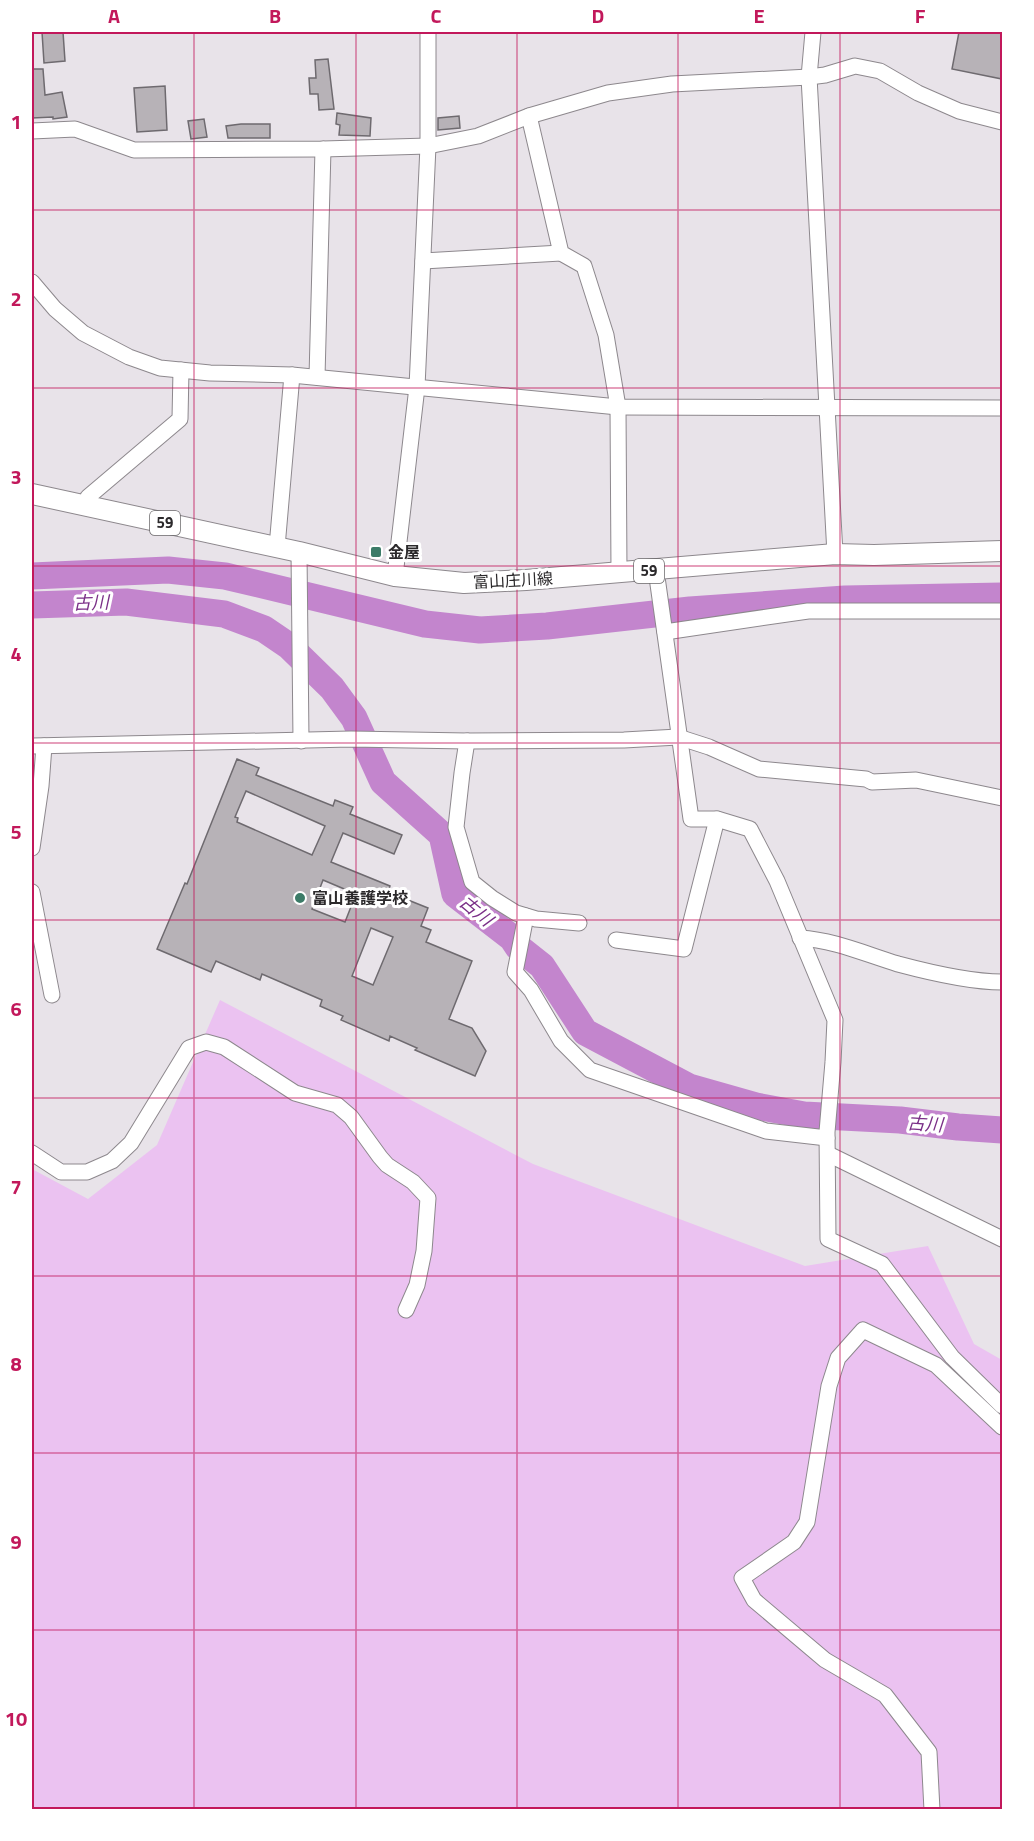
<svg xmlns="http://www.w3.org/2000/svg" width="1034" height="1841" viewBox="0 0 1034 1841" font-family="'Titillium Web','Noto Sans JP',sans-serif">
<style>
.green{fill:#ebc2f1}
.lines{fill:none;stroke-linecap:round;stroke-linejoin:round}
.river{stroke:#c385cd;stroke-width:27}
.building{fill:#b7b2b7;stroke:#6e6a6f;stroke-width:1.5;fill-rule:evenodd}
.minor-casing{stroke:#8d888d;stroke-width:17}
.major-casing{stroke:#8d888d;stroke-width:22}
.minor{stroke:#fff;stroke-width:15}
.major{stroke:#fff;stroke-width:20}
.grid{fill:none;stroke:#c2185b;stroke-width:1.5;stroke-opacity:0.55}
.poi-dot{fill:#3c7b68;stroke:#fff;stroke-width:2}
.labels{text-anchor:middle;stroke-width:6;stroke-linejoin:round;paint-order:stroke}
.shield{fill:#fff;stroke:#6b696b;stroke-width:1.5}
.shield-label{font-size:15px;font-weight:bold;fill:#2b292b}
.poi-label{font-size:16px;font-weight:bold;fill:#2b292b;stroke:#fff;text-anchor:start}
.street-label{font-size:16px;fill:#2b292b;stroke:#fff}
.water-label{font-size:18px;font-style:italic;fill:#7a2f87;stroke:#fff}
.neatline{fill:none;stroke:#c2185b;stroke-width:2}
.grid-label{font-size:20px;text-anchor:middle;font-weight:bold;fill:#c2185b}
</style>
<rect width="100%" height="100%" fill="#e8e3e9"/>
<path class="green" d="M220,1000L533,1164L805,1266L928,1246L974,1344L1002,1360V1809H32V1169L88,1199L157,1145Z"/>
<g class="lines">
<g class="river">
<path d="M32,576L168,570L225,576L425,624L480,630L547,626L690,610L845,599L1002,596"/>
<path d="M32,605L126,602L224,614L264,629L289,646L332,688L354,718L383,782L442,835L455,894L512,938L518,947L542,966L585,1032L689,1087L756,1106L804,1115L900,1120L958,1127L1002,1130"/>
</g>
</g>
<g class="building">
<path d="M42,32H63L65,61L44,63Z"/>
<path d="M959,32H1002V79L952,69Z"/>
<path d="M328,59L334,109L319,110L318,94H310L309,78H316L315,60Z"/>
<path d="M32,69H43L45,95L62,92L67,117L53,119V117L32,118Z"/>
<path d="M165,86L167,130L137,132L134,88Z"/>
<path d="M337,113L371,118L370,136L339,135L340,125L336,124Z"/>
<path d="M459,116L460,128L438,130V118Z"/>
<path d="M204,119L207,137L191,139L188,121Z"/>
<path d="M241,124H270V138H228L226,126Z"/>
<path d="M237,759L259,768L256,775L333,806L335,800L353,807L350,814L402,835L394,854L343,833L331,862L390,886L388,892L428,908L421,926L431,930L426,942L472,961L449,1019L472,1028L486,1051L475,1076L415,1050L417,1048L390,1036L389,1041L341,1020L343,1016L320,1006L322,1000L262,974L260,980L216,961L211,972L157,949L185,883L187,884ZM246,791L325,826L312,855L237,822L238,818L235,817ZM323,880L356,894L345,922L312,909ZM371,928L393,937L373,985L352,976Z"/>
</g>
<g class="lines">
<defs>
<g id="minor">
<path d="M813,32L809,77L835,554"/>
<path d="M529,116L561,253L584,266L606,335L618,407L619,572"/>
<path d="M32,131L75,129L134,150L323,149L428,146L478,136L529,116L608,93L672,84L809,77L825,75L855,66L880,71L918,93L959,111L1002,122"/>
<path d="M423,261L561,253"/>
<path d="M32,282L55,309L83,333L129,357L160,368L210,373L292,375L618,407L1002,408"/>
<path d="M317,377L323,149"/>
<path d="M86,506L88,497L180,419L181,370"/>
<path d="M277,547L292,375"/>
<path d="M299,552L301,741"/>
<path d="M656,570L691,819H717L750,829L777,881L835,1020L833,1062L827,1132L828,1239L882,1264L952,1357L1002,1406"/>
<path d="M395,576L417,387L428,146V32"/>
<path d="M665,632L808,611H1002"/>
<path d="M467,741L462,773L456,827L472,882L492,898L516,913L536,919L579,923"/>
<path d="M32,746L351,739L467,741L624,740L678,737L709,747L759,769L866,779L872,782L916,780L1002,798"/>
<path d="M32,848L41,786L44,746"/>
<path d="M32,892L52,995"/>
<path d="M526,916L515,972L531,990L561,1041L590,1070L766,1131L827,1138"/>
<path d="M800,938C834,940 865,954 898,964C928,972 972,982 1002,982"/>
<path d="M616,940L684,949L717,819"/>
<path d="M32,1153L61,1172H87L112,1161L131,1143L189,1048L206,1042L224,1047L295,1093L337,1105L351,1117L380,1157L387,1165L413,1182L428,1198L424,1251L417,1285L406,1310"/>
<path d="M828,1154L1002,1239"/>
<path d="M932,1810L929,1752L885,1695L825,1660L754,1600L742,1578L794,1542L807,1522L829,1386L838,1358L863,1330L936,1365L1002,1427"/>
</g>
<path id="major" d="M32,494L299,552L395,576L464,583L526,580L835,554L874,555L1002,551"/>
</defs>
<use href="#minor" class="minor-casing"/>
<use href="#major" class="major-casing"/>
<use href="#minor" class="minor"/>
<use href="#major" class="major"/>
</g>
<path class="grid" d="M194,32V1810M356,32V1810M517,32V1810M678,32V1810M840,32V1810M32,210H1002M32,388H1002M32,566H1002M32,743H1002M32,920H1002M32,1098H1002M32,1276H1002M32,1453H1002M32,1630H1002"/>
<g class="poi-dot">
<rect x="370" y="546" width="12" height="12" rx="3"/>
<circle cx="300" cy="898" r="6"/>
</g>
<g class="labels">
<g class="shield">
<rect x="150" y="511" width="30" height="24" rx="4.5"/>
<rect x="634" y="559" width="30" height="24" rx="4.5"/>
</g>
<g class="shield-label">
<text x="165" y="528">59</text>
<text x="649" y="576">59</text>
</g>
<g class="poi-label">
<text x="388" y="558">金屋</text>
<text x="312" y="904">富山養護学校</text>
</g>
<g class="street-label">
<text transform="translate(513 580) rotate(-3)" y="6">富山庄川線</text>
</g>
<g class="water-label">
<text transform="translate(91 603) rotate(-2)" y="6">古川</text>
<text transform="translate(476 911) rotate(40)" y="6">古川</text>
<text transform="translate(925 1124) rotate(4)" y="6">古川</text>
</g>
</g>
<rect width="1034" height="1841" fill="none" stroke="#ffffff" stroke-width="66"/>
<rect x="33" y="33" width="968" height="1775" class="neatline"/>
<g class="grid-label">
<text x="114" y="23">A</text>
<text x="275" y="23">B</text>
<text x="436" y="23">C</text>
<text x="598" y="23">D</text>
<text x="759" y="23">E</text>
<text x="920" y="23">F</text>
<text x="16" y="129">1</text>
<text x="16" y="306">2</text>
<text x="16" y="484">3</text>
<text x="16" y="661">4</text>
<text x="16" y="839">5</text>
<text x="16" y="1016">6</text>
<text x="16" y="1194">7</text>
<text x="16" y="1371">8</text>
<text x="16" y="1549">9</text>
<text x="16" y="1726">10</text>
</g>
</svg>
